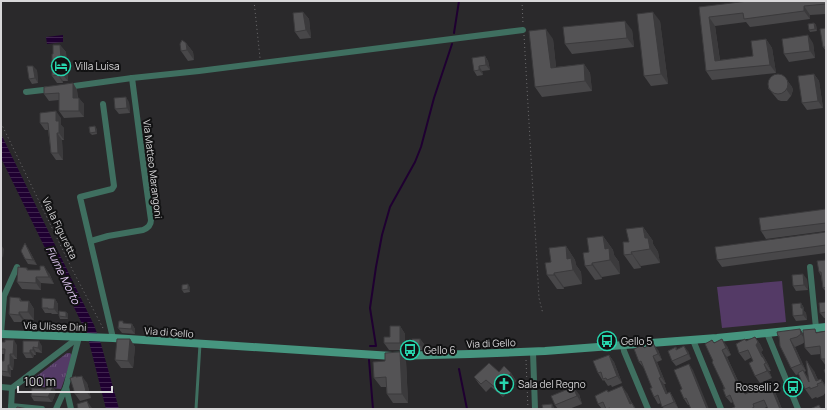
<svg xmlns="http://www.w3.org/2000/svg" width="827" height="410" viewBox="0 0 827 410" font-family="Manrope,sans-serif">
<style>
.grass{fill:url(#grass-tufts)}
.green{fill:#543a66}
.water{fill:url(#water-rules)}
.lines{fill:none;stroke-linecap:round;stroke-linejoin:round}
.stream{stroke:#1f0031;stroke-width:2}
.path{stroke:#6f6e70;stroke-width:1;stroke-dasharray:1 3;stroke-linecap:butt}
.lane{stroke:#3f6f60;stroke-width:3}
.street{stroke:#3f6f60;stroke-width:6}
.secondary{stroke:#46957f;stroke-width:8}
.wall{fill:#484749}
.shaded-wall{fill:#3b3a3c}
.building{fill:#545355;stroke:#3b3a3c}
.labels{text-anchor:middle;stroke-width:4;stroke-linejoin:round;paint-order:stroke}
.poi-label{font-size:10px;fill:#d8d7d9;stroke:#121213;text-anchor:start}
.street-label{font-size:10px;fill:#d8d7d9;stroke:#121213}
.water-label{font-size:11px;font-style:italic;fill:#e0c8f2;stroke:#121213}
</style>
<defs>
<pattern id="grass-tufts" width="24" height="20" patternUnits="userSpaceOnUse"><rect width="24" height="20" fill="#543a66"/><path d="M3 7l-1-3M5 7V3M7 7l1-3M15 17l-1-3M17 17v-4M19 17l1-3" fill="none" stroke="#6c567b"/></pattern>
<pattern id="water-rules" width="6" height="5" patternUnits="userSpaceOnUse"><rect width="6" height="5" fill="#1f0031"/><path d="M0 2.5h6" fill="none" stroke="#3f244e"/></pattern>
</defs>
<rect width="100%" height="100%" fill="#2a292b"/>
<path class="grass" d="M67,353H70L72,355L71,361L61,389L25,385Z"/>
<path class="green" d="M782,281L786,322L722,328L717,287Z"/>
<g class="water">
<path d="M63,35V42L47,44L46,37Z"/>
<path d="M1,134L94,325L101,344L119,409H106L87,334L1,158Z"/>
</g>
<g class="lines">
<g class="stream">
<path d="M454,33L459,1"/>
<path d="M370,346H376L370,308L376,267L382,235L390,207L415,162L421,147L434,98L452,44"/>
<path d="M369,360L373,409"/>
<path d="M459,369L467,409"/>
</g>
<g class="path">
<path d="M254,1L260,58"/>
<path d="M522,1L523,24"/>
<path d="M1,2L8,1"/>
<path d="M524,35L539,298L543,314"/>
<path d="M1,123L72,269L104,330"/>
<path d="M526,360L528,409"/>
</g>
<path class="lane" d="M196,409L200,344"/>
<g class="street">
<path d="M67,87L132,78L199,71L523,30"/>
<path d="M26,92L52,89"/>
<path d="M103,104L114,186L112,189L80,197L113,338"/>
<path d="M91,241L108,236L143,230C148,228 151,225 151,220L144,170L132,78"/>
<path d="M810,267L816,328"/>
<path d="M767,333L798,409"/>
<path d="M1,334L4,296L17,267"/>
<path d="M693,340L721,409"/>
<path d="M623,345L624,351L648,409"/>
<path d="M533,352L535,409"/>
<path d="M1,387L12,388"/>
<path d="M66,387L71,409"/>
<path d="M11,406L42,409"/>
<path d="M11,409L12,388L79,337"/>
<path d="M56,409L66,387L79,337"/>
</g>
<path class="secondary" d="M1,334L113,338L392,356L470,354L545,351L717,338L826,327"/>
</g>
<g class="wall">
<path d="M826,1V14L810,15V19L750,27L746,22L715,26L720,60L753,56L766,39L772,48L776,73L712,80L706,71L699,7Z"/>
<path d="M303,12L309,19L311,38L300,39L295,32Z"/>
<path d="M660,21L668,84L651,86L644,76Z"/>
<path d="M814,23L816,25L817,31L810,32L809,30Z"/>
<path d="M826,28V51L823,47Z"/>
<path d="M632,30L634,47L572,54L565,44Z"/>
<path d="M553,39L556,67L584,64L590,73L592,91L542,97L535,87Z"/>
<path d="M186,43L193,52L194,60L188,61L181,51Z"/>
<path d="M813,43L815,58L789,62L784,54Z"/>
<path d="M60,45L66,52L68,81H63V83H57L52,76L53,54Z"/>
<path d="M485,56L488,61L490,70L482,71L483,75L477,76L474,71Z"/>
<path d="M37,70L38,83L32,84L29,79Z"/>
<path d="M814,74L819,81L823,108L807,110L802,103Z"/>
<path d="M787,80L792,87L793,90L791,96L787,101H781L778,100L768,88Z"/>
<path d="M73,83L77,90L78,98L84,104V117L64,118L59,111V100L49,101L44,94Z"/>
<path d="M129,102L130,113L119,114L115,109Z"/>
<path d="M61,118V125L64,128V140H62L63,160H56L51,153L48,130H45L40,123Z"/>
<path d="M97,129V134L92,135L90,133Z"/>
<path d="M826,209V231L766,239L761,231Z"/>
<path d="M643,227L653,241V244L658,252L660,263L641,266V268L634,269L624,255L629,242Z"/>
<path d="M826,232V253L722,267L717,260Z"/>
<path d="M603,236L613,250L614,255L619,262L620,274L602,277V279L595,280L585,266L589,252Z"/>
<path d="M566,246L575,260L576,265L581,272L582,284L564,287V289H557L547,275L551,262Z"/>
<path d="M28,248L37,265L28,264L25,259Z"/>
<path d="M826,260V292L823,288L821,276L819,272Z"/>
<path d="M27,268L28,270L49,273L54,284L41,283V290L22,289L17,282Z"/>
<path d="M807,279L808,290L796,291L793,286Z"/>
<path d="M190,287V292L184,293L182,290Z"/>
<path d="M20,298L22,301H29L34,309V320L24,319V322H14L9,314Z"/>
<path d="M55,299L58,304V314H52L51,313H45L42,308Z"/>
<path d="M826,302V318H824L820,313Z"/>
<path d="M801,303L804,308V311L806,313L807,320L796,321L793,316Z"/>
<path d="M66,312L68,314V319H60L59,316Z"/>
<path d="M125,323L132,324L135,329V334L122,333L118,328Z"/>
<path d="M400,326L405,334V350H389L384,343Z"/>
<path d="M800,329L804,335L826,331V366L821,359V354L811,355L805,348V342L802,344L795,347L806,371L804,372L808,378L814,371L818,380L821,379L826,386V393L824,394V395L817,398L816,397L812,399L805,389L799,374L796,375L791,368L780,339L778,336Z"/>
<path d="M755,337L760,344L763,350L761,352L764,357L768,364L771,371H769L772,378L760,383L755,376L753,361L752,357L745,361L739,353L745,339L746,341Z"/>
<path d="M130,339L135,347L133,368H121L115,360Z"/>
<path d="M420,339L424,344V350H415L412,345Z"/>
<path d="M712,340L714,343L727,346L731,355L727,357L739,383L740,382L745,389L747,393L770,385L775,392L782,409H768L767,407L762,409H730L735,407L733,402L731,403L726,397Z"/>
<path d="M23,341L42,346V353L36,352V355H34L33,358H26L23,353Z"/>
<path d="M1,342L17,345V359H14L13,370H11V377L3,376L1,374V361H4L5,354H1Z"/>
<path d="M644,347L658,350L662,360L657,362L666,384H664L667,393L670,392L674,399L678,408L677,409H664L661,403L658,404L654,397L652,388L644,368L639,362Z"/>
<path d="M676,347L677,349L688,351L691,359L676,366L672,361Z"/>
<path d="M609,355L614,362L622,383L612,387L611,385L608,386L604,380L603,381L598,373Z"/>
<path d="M406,361L408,403H393L387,394L386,387H381L374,378Z"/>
<path d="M693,370L689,405H688L684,399L682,389Z"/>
<path d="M499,372L511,373L516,381L503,397L491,387L486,392L479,384L474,377Z"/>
<path d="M77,377L87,383L91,398L80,401L75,394Z"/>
<path d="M53,387L56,392L52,402L34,401L31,396Z"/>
<path d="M609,392L627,393L632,403L636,409H602L598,404Z"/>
<path d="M579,394L582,404L569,409H558L555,405Z"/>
</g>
<g class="shaded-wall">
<path d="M804,6L810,15V19L804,11Z"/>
<path d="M303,12L309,19L311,38L306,30Z"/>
<path d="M653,12L660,21L668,84L661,74Z"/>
<path d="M709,17L715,26L721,69L715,61Z"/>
<path d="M625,21L632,30L634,47L627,38Z"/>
<path d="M814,23L816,25L817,31L815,29Z"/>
<path d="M546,29L553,39L557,77L551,68Z"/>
<path d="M808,35L813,43L815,58L810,51Z"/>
<path d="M766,39L772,48L776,73L770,65Z"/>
<path d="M186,43L193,52L194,60L187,50Z"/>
<path d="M60,45L66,52L68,81L62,74Z"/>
<path d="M485,56L488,61L490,70L486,65Z"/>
<path d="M584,64L590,73L592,91L585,81Z"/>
<path d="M33,66L37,70L38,83L35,78Z"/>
<path d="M479,66L482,71L483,75L479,70Z"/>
<path d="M58,74L63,81V83L58,75Z"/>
<path d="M814,74L819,81L823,108L818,101Z"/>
<path d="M787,80L792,87L793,90L791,96L786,89Z"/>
<path d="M73,83L77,90L78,105L73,98Z"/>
<path d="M126,97L129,102L130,113L127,108Z"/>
<path d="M79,98L84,104V117L79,111Z"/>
<path d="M56,111L61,118V125L64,128V140L59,133L56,121Z"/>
<path d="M95,126L97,129V134L96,132Z"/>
<path d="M57,133L62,140L63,160L58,153Z"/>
<path d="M643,227L653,241V244L658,252L660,263L650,249L645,238Z"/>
<path d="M603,236L613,250L614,255L619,262L620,274L610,260L605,249Z"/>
<path d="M25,243L28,248L37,265L33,260Z"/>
<path d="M1,245L4,249L3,258L1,254Z"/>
<path d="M566,246L575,260L576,265L581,272L582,284L573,270L567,259Z"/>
<path d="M631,252L641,266V268L632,254Z"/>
<path d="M592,263L602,277V279L592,265Z"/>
<path d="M44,266L49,273L54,284L49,277Z"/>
<path d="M554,273L564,287V289L554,275Z"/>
<path d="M803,274L807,279L808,290L804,285Z"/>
<path d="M36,277L41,283V290L36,283Z"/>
<path d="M188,284L190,287V292L188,289Z"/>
<path d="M55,299L58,304V314L54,309Z"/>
<path d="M29,301L34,309V320L28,312Z"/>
<path d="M801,303L804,308V311L806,313L807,320L803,315L801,308Z"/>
<path d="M19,312L24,319V322L19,315Z"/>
<path d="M66,312L68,314V319L66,317Z"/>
<path d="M132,324L135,329V334L131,329Z"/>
<path d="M400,326L405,334V350L400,343Z"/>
<path d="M800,329L805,336L806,341L801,334Z"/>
<path d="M755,337L760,344L763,350L761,352L764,357L768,364L771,371L762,357L756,345Z"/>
<path d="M130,339L135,347L133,368L128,361Z"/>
<path d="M420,339L424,344V350L420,345Z"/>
<path d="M722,339L727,346L731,355L726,348Z"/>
<path d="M790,339L795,347L806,371L801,364Z"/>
<path d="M14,340L17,345V359L13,354Z"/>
<path d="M39,341L42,346V353L38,348Z"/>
<path d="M653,343L658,350L662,360L658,354Z"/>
<path d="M684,346L688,351L691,359L688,354Z"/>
<path d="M33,347L36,352V355L33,350Z"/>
<path d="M30,350L34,355L33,358L30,353Z"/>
<path d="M722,350L727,357L742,390L737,383Z"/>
<path d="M400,352L406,361L408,403L402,394Z"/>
<path d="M10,354L14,359L13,370L10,365Z"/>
<path d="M609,355L614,362L622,383L617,376Z"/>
<path d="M653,356L657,362L666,384L661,377Z"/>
<path d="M807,361L814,371L819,383L816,381Z"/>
<path d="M689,364L693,370L709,409H707Z"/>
<path d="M764,364L769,371L772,378L767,371Z"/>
<path d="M8,365L11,370V377L8,372Z"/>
<path d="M803,370L810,380L809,382Z"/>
<path d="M511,373L516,381L503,397L498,390Z"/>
<path d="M82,376L87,383L91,398L86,391Z"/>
<path d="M659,378L664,384L670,400L666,394Z"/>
<path d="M821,379L826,386V388L822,382Z"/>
<path d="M740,382L745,389L750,401L745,394Z"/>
<path d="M770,385L775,392L782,409H780Z"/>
<path d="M622,386L627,393L634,409L630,404Z"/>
<path d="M53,387L56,392L52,402L48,397Z"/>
<path d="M573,387L579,394L582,404L577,396Z"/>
<path d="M670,392L674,399L678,408L674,402Z"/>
<path d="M1,394L2,395L1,409Z"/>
<path d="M87,401L92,408L93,409H90Z"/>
<path d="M552,404L555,409H552Z"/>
</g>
<g class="building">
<path d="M748,1H826V4L804,6V11L744,19L743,13L709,17L715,61L753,56L751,41L766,39L770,65L706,71L699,7Z"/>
<path d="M303,12L306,30L295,32L293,13Z"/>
<path d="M653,12L661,74L644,76L637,14Z"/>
<path d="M625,21L627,38L565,44L563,27Z"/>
<path d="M814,23L815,29L809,30L808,24Z"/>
<path d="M826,28V47H823L820,29Z"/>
<path d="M546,29L551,68L584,64L585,81L535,87L529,31Z"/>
<path d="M808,35L810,51L784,54L782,39Z"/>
<path d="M182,40L186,43L187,50L181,51L180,44Z"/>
<path d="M53,45H60L62,74H58V75L52,76V54H53Z"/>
<path d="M485,56L486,65L479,66V70L474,71L472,58Z"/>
<path d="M27,66H33L35,78L29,79Z"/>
<path d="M814,74L818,101L802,103L798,76Z"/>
<circle cx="778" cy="84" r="10"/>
<path d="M73,83V98H79V111H59V93L44,94V87Z"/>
<path d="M126,97L127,108L115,109L114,98Z"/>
<path d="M56,111V121H59V133H57L58,153H51L48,123H40V113Z"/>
<path d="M95,126L96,132L90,133L89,127Z"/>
<path d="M826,209V223L761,231L759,218Z"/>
<path d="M643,227L645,238H648L650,249L631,252L632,254L624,255L623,242H629L626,229Z"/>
<path d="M826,232V245L717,260L715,247Z"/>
<path d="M603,236L605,249L609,248L610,260L592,263V265L585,266L583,253L589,252L587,238Z"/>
<path d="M25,243L33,260L25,259L21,251Z"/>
<path d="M566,246L567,259L571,258L573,270L554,273V275H547L545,263L551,262L549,248Z"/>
<path d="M826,260V287L823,288L821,272H819L817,261Z"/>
<path d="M40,266H44L49,277H36V283L17,282L18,267L27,268V270H40Z"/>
<path d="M803,274L804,285L793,286L792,275Z"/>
<path d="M188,284V289L182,290V285Z"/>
<path d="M10,297L20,298V301H29L28,312H19V315L9,314Z"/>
<path d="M42,298L55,299L54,309H48V308H42Z"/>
<path d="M826,302V312L820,313L819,303Z"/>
<path d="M801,303V308H803V315L793,316L792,304Z"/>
<path d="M59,311L66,312V317L59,316Z"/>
<path d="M119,321H123V323L132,324L131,329L118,328Z"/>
<path d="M390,326H400V343H384V337H390Z"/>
<path d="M800,329L801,334L797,337L790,339L801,364L791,368L780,346L779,336H778L777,332Z"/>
<path d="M815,329L816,333L826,331V358L825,359H821L820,346L805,348L803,330Z"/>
<path d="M755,337L758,342L756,345L762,357H763L766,363L764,364L767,371L755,376L749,363L753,361L748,350L739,353L736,344L745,339L746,341Z"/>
<path d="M117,339H130L128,361L115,360Z"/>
<rect x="412" y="339" width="8" height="6"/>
<path d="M722,339L726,348L722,350L737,383L740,382L745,394L766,385L767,386L770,385L780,409H768L764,400L753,404L754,407L751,409H730L735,407L730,395L726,397L723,389H725L712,362L713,361L705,344L712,340L714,343Z"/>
<path d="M5,340H14L13,354H10V365H8V372L1,371V361H4L5,349H1V342H5Z"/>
<path d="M23,341H39L38,348L33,347V350H30V353H23Z"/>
<path d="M653,343L658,354L653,356L661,377L659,378L666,394L670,392L674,402L662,407L658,395L654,397L650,388H652L641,361L639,362L634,349L643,345L644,348Z"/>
<path d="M684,346L688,354L672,361L668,351L676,347V350Z"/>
<path d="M400,352L402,394H387L386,377L374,378L373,362L385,361V353Z"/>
<path d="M609,355L617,376L607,380L606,378L603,379L601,372L598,373L593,361Z"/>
<path d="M806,361H807L816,381L821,379L822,382L817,384L818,386L810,389V387L805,389L798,373L803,370L809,382Z"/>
<path d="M489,363L499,372L504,366L511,373L498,390L486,380L481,384L474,377Z"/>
<path d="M689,364L707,409H691L686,398L684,399L680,390L682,389L674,370Z"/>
<path d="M826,369V375L824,370Z"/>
<path d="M76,376V377L82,376L86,391L75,394L70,378Z"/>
<path d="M47,385L53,387L48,397L31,396L32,388L46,389Z"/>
<path d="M622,386L630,404L632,403L635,409H610V408L606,409L603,402L598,404L595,396L607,390L608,392Z"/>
<path d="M573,387L577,396L555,405L551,396Z"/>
<path d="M87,401L90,409H78L77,404Z"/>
<path d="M552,404V409H543L542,405Z"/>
<path d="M819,405L821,409H810Z"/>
<path d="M17,407L28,409H16Z"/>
</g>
<defs>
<symbol id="hotel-ring" viewBox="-11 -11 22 22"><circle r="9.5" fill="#121213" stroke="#27d5ad" stroke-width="1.5"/><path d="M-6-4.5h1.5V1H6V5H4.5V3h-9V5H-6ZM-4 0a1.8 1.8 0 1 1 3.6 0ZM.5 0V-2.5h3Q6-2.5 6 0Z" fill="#27d5ad"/></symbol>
<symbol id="bus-ring" viewBox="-11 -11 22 22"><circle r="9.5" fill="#121213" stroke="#27d5ad" stroke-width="1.5"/><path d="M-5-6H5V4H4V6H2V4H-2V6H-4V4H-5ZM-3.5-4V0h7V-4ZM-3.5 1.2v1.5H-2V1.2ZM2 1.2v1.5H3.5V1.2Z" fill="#27d5ad"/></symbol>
<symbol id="church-ring" viewBox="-11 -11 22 22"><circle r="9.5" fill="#121213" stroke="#27d5ad" stroke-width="1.5"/><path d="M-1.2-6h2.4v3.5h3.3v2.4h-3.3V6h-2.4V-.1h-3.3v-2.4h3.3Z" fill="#27d5ad"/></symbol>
</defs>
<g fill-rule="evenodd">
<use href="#hotel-ring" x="50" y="55" width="22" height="22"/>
<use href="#bus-ring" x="596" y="330" width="22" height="22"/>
<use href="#bus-ring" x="399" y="339" width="22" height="22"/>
<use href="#church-ring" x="493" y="373" width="22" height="22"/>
<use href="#bus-ring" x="782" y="376" width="22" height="22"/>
</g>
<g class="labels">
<g class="poi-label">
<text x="75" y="70">Villa Luisa</text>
<text x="621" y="345">Gello 5</text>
<text x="424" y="354">Gello 6</text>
<text x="518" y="388">Sala del Regno</text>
<text x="779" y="391" text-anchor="end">Rosselli 2</text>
</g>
<g class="street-label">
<text transform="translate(153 169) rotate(83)" y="4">Via Matteo Marangoni</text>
<text transform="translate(60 228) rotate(64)" y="4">Via la Figuretta</text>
<text transform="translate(55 326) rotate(2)" y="4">Via Ulisse Dini</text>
<text transform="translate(169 332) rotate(4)" y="4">Via di Gello</text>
<text transform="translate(491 343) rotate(-2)" y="4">Via di Gello</text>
</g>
<g class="water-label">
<text transform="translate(63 275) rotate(64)" y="4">Fiume Morto</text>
</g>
</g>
<rect width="827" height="410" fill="none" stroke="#d8d7d9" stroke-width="4"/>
<path d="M18 386v6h94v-6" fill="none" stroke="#d8d7d9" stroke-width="2"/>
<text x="24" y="386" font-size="12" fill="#d8d7d9" stroke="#121213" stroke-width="3" paint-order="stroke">100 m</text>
</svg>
